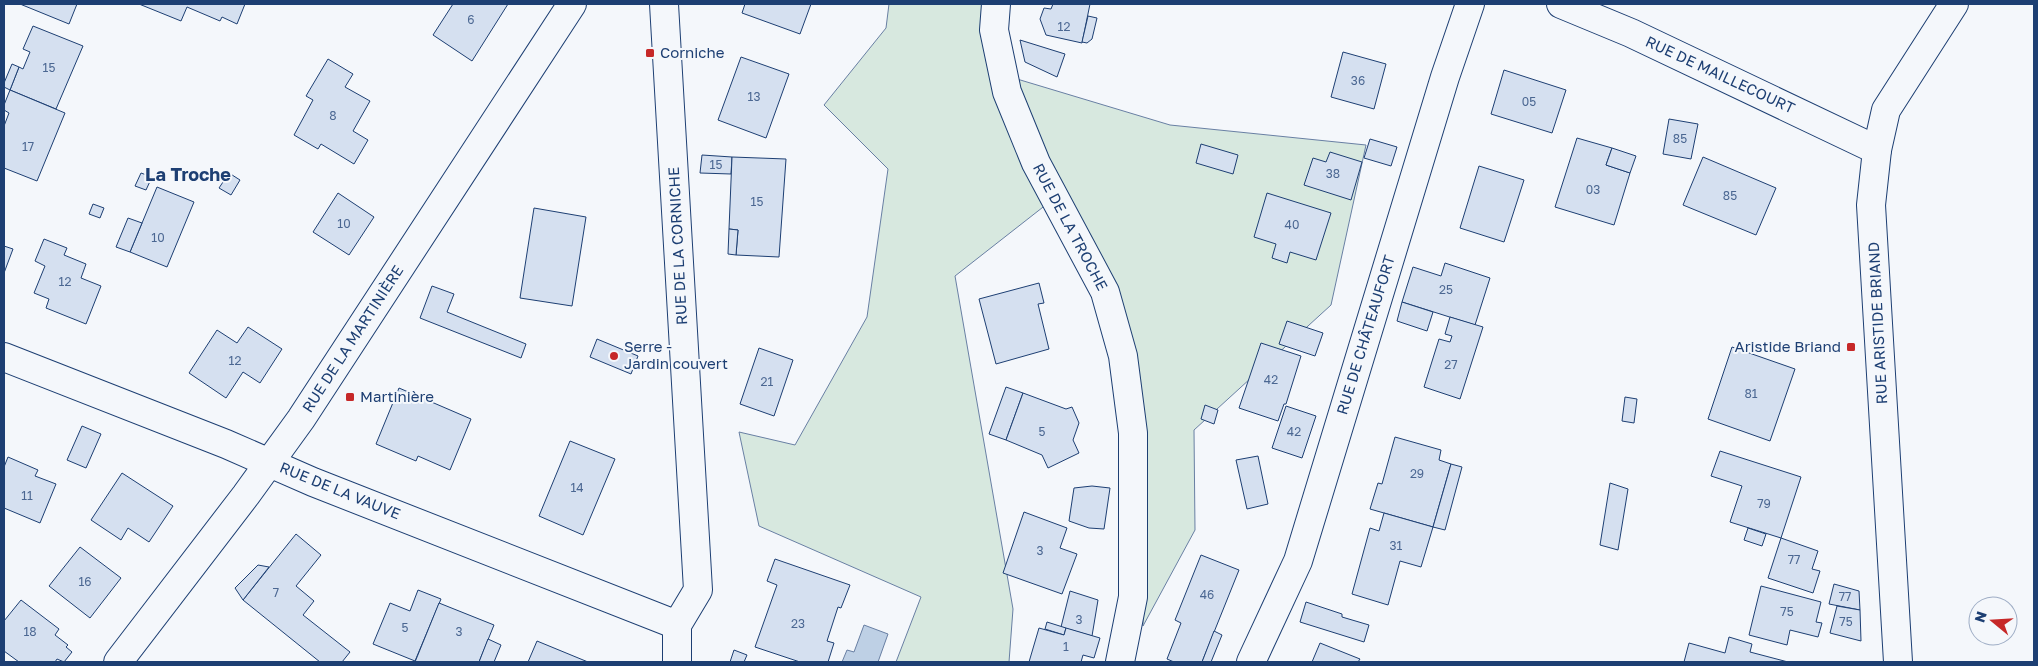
<svg xmlns="http://www.w3.org/2000/svg" width="2038" height="666" viewBox="0 0 2038 666" font-family="'Golos Text',sans-serif">
<style>
.green{fill:#d7e8df;stroke:#687fa3}
.water{fill:#bed0e5;stroke:#687fa3}
.building{fill:#d5e0f0;stroke:#1d3f73}
.lines{fill:none;stroke-linecap:round;stroke-linejoin:round}
.minor-casing{stroke:#1d3f73;stroke-width:30}
.minor{stroke:#f4f7fb;stroke-width:28}
.poi-dot{fill:#c62828;stroke:#f4f7fb;stroke-width:2}
.labels{text-anchor:middle;stroke-width:4;stroke-linejoin:round;paint-order:stroke}
.number-label{font-size:12px;fill:#4b6792}
.poi-label{font-size:15px;fill:#1d3f73;stroke:#f4f7fb;text-anchor:start}
.street-label{font-size:15px;fill:#1d3f73;stroke:#f4f7fb}
.quarter-label{font-size:18px;font-weight:bold;fill:#1d3f73;stroke:#f4f7fb}
</style>
<rect width="100%" height="100%" fill="#f4f7fb"/>
<path class="green" d="M889,4H995L1007,76L1170,125L1366,145L1331,305L1194,430L1195,530L1143,626L1141,432L1061,193L955,276L1013,609L1009,662H896L921,597L759,526L739,432L795,445L867,317L888,169L824,105L886,28Z"/>
<path class="water" d="M864,625L888,634L878,662H842L847,650L854,652Z"/>
<g class="building">
<path d="M20,4H77L69,24Z"/>
<path d="M139,4H245L237,24L222,17L220,21L187,7L181,21Z"/>
<path d="M453,4H508L472,61L433,35Z"/>
<path d="M745,4H811L800,34L742,13Z"/>
<path d="M1053,4H1090L1082,43L1046,35L1040,19L1044,8L1051,9Z"/>
<path d="M1088,16L1097,18L1092,39L1087,43L1082,42Z"/>
<path d="M33,26L83,46L56,109L10,90L19,67L23,69L30,52L23,49Z"/>
<path d="M1020,40L1065,54L1057,77L1025,62Z"/>
<path d="M1343,52L1386,64L1374,109L1331,97Z"/>
<path d="M741,57L789,74L766,138L718,120Z"/>
<path d="M328,59L353,74L345,87L370,101L353,131L368,140L354,164L321,144L318,149L294,135L313,100L306,96Z"/>
<path d="M12,64L19,67L10,90L4,87V83Z"/>
<path d="M1504,70L1566,90L1552,133L1491,114Z"/>
<path d="M10,90L65,113L37,181L4,168V126L9,113L4,110V105Z"/>
<path d="M1669,119L1698,124L1691,159L1663,154Z"/>
<path d="M1577,138L1612,148L1606,165L1630,173L1614,225L1555,207Z"/>
<path d="M1370,139L1397,147L1391,166L1364,158Z"/>
<path d="M1201,144L1238,155L1233,174L1196,163Z"/>
<path d="M1612,148L1636,156L1630,173L1606,165Z"/>
<path d="M1330,152L1362,162L1351,200L1304,185L1313,158L1326,162Z"/>
<path d="M702,155L732,157L731,174L700,173Z"/>
<path d="M732,157L786,159L779,257L736,255L738,230L729,229Z"/>
<path d="M1703,157L1776,188L1756,235L1683,205Z"/>
<path d="M1479,166L1524,180L1504,242L1460,228Z"/>
<path d="M141,173L152,177L146,190L135,186Z"/>
<path d="M229,173L240,180L231,195L219,188Z"/>
<path d="M157,187L194,202L167,267L130,252Z"/>
<path d="M338,193L374,217L349,255L313,232Z"/>
<path d="M1267,193L1331,213L1316,260L1290,252L1287,263L1272,258L1276,244L1254,237Z"/>
<path d="M93,204L104,208L100,218L89,214Z"/>
<path d="M534,208L586,217L572,306L520,298Z"/>
<path d="M128,218L142,223L130,252L116,247Z"/>
<path d="M729,229L738,230L736,255L728,254Z"/>
<path d="M44,239L67,248L64,255L86,264L81,278L101,286L86,324L46,308L49,299L34,293L45,266L35,261Z"/>
<path d="M4,246L13,249L4,273Z"/>
<path d="M1445,263L1490,278L1475,325L1402,302L1413,267L1441,276Z"/>
<path d="M1039,283L1044,303L1038,304L1049,349L996,364L979,299Z"/>
<path d="M432,286L454,294L447,312L526,344L521,358L420,318Z"/>
<path d="M1402,302L1433,312L1427,331L1397,321Z"/>
<path d="M1450,317L1483,327L1460,399L1424,387L1439,339L1450,342L1452,336L1445,334Z"/>
<path d="M1287,321L1323,333L1315,356L1279,344Z"/>
<path d="M248,327L282,349L260,383L243,372L226,398L189,373L217,330L237,343Z"/>
<path d="M597,339L638,356L631,374L590,357Z"/>
<path d="M1261,343L1301,356L1286,404H1284L1278,421L1239,408Z"/>
<path d="M1732,347L1795,369L1770,441L1708,419Z"/>
<path d="M759,348L793,360L774,416L740,404Z"/>
<path d="M1006,387L1023,393L1006,440L989,434Z"/>
<path d="M399,388L471,419L450,470L418,456L416,461L376,444Z"/>
<path d="M1023,393L1066,409L1072,407L1079,423L1073,440L1079,453L1048,468L1042,455L1006,440Z"/>
<path d="M1625,397L1637,399L1634,423L1622,421Z"/>
<path d="M1205,405L1218,410L1214,424L1201,419Z"/>
<path d="M1286,406L1316,416L1302,458L1272,448Z"/>
<path d="M82,426L101,434L86,468L67,460Z"/>
<path d="M1395,437L1441,450L1439,460L1451,464L1433,527L1370,509L1378,483L1382,484Z"/>
<path d="M570,441L615,459L583,535L539,516Z"/>
<path d="M1720,451L1801,477L1781,538L1730,522L1742,486L1711,476Z"/>
<path d="M1258,456L1268,504L1247,509L1236,460Z"/>
<path d="M8,457L38,470L35,476L56,484L40,523L4,508V467Z"/>
<path d="M1451,464L1462,467L1445,530L1433,527Z"/>
<path d="M122,473L173,506L149,542L128,528L121,540L91,520Z"/>
<path d="M1610,483L1628,489L1618,550L1600,545Z"/>
<path d="M1092,486L1110,488L1104,529L1089,528L1069,521L1074,488Z"/>
<path d="M1024,512L1067,528L1060,548L1077,554L1062,594L1003,573Z"/>
<path d="M1384,513L1433,527L1421,567L1400,561L1388,605L1352,594L1370,528L1379,531Z"/>
<path d="M1748,528L1766,534L1762,546L1744,540Z"/>
<path d="M296,534L321,555L296,586L314,601L303,615L350,652L342,662H320L243,600Z"/>
<path d="M1781,538L1818,551L1812,569L1820,571L1813,593L1768,578Z"/>
<path d="M80,547L121,578L90,618L49,586Z"/>
<path d="M1201,555L1239,570L1202,662H1174L1167,659L1181,623L1175,620Z"/>
<path d="M775,559L850,585L841,608L838,607L827,641L834,643L828,662H800L755,647L777,585L767,581Z"/>
<path d="M258,565L269,567L243,600L235,588Z"/>
<path d="M1834,584L1859,591L1860,610L1829,604Z"/>
<path d="M1761,586L1821,602L1816,622L1822,623L1818,637L1790,630L1787,645L1749,635Z"/>
<path d="M418,590L441,599L415,661L373,644L390,603L410,611Z"/>
<path d="M1070,591L1098,600L1092,636L1061,627Z"/>
<path d="M21,600L59,629L55,635L68,645L66,647L72,652L64,662L57,659L55,662H19L4,651V621Z"/>
<path d="M1306,602L1342,614V617L1369,625L1364,642L1300,622Z"/>
<path d="M439,603L494,625L479,662H415Z"/>
<path d="M1837,606L1860,610L1861,641L1830,633Z"/>
<path d="M1047,622L1066,628L1064,635L1045,629Z"/>
<path d="M1039,628L1064,635L1066,628L1100,638L1094,658L1083,655L1081,662H1029Z"/>
<path d="M1214,631L1222,635L1211,662H1202Z"/>
<path d="M1729,637L1752,644L1750,652L1788,662H1684L1689,643L1725,653Z"/>
<path d="M488,639L501,645L494,662H479Z"/>
<path d="M537,641L588,662H528Z"/>
<path d="M1320,643L1360,659L1358,662H1312Z"/>
<path d="M734,650L747,655L744,662H730Z"/>
</g>
<g class="lines">
<defs>
<g id="minor">
<path d="M664,4L698,590L677,625V662"/>
<path d="M996,4L994,30L1007,92L1036,163L1105,292L1123,356L1133,433V597L1120,662"/>
<path d="M1561,4L1631,33L1877,150"/>
<path d="M4,357L226,444L313,482L677,625"/>
<path d="M118,662L246,495L301,419L572,4"/>
<path d="M1251,662L1298,561L1445,77L1470,4"/>
<path d="M1898,662L1871,205L1877,150L1886,110L1954,4"/>
</g>
</defs>
<use href="#minor" class="minor-casing"/>
<use href="#minor" class="minor"/>
</g>
<g class="poi-dot">
<rect x="645" y="48" width="10" height="10" rx="2.5"/>
<rect x="1846" y="342" width="10" height="10" rx="2.5"/>
<circle cx="614" cy="356" r="5"/>
<rect x="345" y="392" width="10" height="10" rx="2.5"/>
</g>
<g class="labels">
<g class="number-label">
<text x="471" y="24">6</text>
<text x="1064" y="31">12</text>
<text x="49" y="72">15</text>
<text x="1358" y="85">36</text>
<text x="754" y="101">13</text>
<text x="1529" y="106">05</text>
<text x="333" y="120">8</text>
<text x="1680" y="143">85</text>
<text x="28" y="151">17</text>
<text x="716" y="169">15</text>
<text x="1333" y="178">38</text>
<text x="1593" y="194">03</text>
<text x="1730" y="200">85</text>
<text x="757" y="206">15</text>
<text x="344" y="228">10</text>
<text x="1292" y="229">40</text>
<text x="158" y="242">10</text>
<text x="65" y="286">12</text>
<text x="1446" y="294">25</text>
<text x="235" y="365">12</text>
<text x="1451" y="369">27</text>
<text x="1271" y="384">42</text>
<text x="767" y="386">21</text>
<text x="1751" y="398">81</text>
<text x="1042" y="436">5</text>
<text x="1294" y="436">42</text>
<text x="1417" y="478">29</text>
<text x="577" y="492">14</text>
<text x="27" y="500">11</text>
<text x="1764" y="508">79</text>
<text x="1396" y="550">31</text>
<text x="1040" y="555">3</text>
<text x="1794" y="564">77</text>
<text x="85" y="586">16</text>
<text x="276" y="597">7</text>
<text x="1207" y="599">46</text>
<text x="1845" y="601">77</text>
<text x="1787" y="616">75</text>
<text x="1079" y="624">3</text>
<text x="1846" y="626">75</text>
<text x="798" y="628">23</text>
<text x="405" y="632">5</text>
<text x="30" y="636">18</text>
<text x="459" y="636">3</text>
<text x="1066" y="651">1</text>
</g>
<g class="poi-label">
<text x="660" y="58">Corniche</text>
<text x="624" y="352">Serre -<tspan x="624" dy="17">Jardin couvert</tspan></text>
<text x="1841" y="352" text-anchor="end">Aristide Briand</text>
<text x="360" y="402">Martinière</text>
</g>
<g class="street-label">
<text transform="translate(1720 75) rotate(25)" y="5">RUE DE MAILLECOURT</text>
<text transform="translate(1070 227) rotate(62)" y="5">RUE DE LA TROCHE</text>
<text transform="translate(678 246) rotate(-93)" y="5">RUE DE LA CORNICHE</text>
<text transform="translate(1878 323) rotate(-93)" y="5">RUE ARISTIDE BRIAND</text>
<text transform="translate(1366 335) rotate(-73)" y="5">RUE DE CHÂTEAUFORT</text>
<text transform="translate(353 339) rotate(-57)" y="5">RUE DE LA MARTINIÈRE</text>
<text transform="translate(340 491) rotate(22)" y="5">RUE DE LA VAUVE</text>
</g>
<g class="quarter-label">
<text x="188" y="181">La Troche</text>
</g>
</g>
<rect width="2038" height="666" fill="none" stroke="#1d3f73" stroke-width="10"/>
<g transform="translate(1993 621) rotate(288)"><circle r="24" fill="#f4f7fb" stroke="#9eadc5"/>
<path d="M0-4L9 19L0 12L-9 19Z" fill="#c62828"/>
<text y="-8" font-size="14" font-weight="bold" text-anchor="middle" fill="#1d3f73">N</text>
</g>
</svg>
